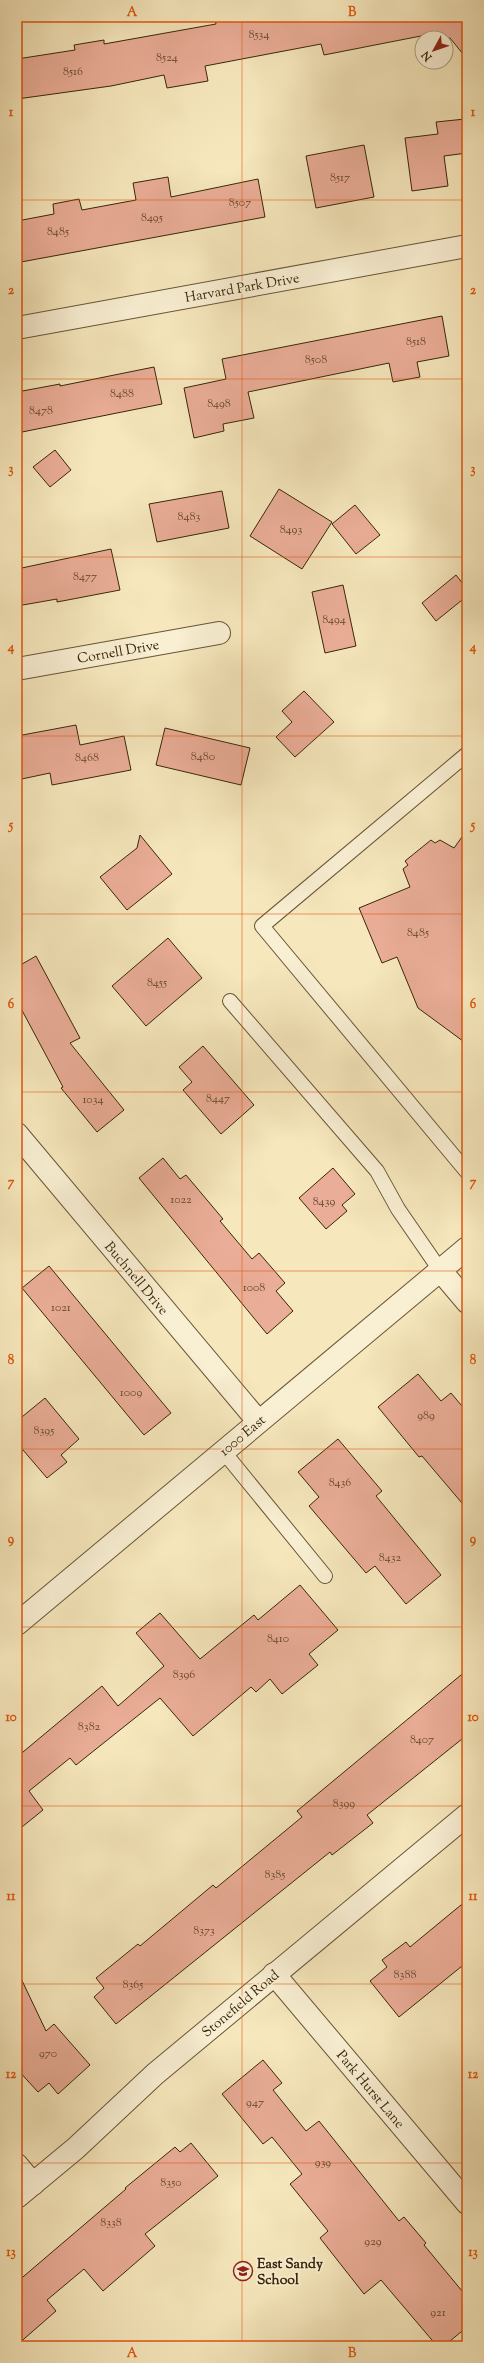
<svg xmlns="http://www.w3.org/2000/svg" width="484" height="2363" viewBox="0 0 484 2363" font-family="'Sorts Mill Goudy',serif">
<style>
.building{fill:#eaad97;stroke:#39260a}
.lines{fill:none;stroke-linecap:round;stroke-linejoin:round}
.service-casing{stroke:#685636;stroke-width:16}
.minor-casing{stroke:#685636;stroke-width:24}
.tertiary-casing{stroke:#685636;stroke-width:24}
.service{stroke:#f9efd3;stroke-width:14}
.minor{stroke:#f9efd3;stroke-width:22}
.tertiary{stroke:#f9efd3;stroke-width:22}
.grid{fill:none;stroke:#df560c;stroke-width:1;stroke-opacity:0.55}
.labels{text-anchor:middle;stroke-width:3.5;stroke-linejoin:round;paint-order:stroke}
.number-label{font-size:12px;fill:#65482d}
.street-label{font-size:14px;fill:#39260a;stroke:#f9efd3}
.poi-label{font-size:14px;font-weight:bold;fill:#39260a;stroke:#f9efd3;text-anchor:start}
.neatline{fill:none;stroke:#df560c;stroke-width:1.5}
.grid-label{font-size:13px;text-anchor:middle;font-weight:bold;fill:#df560c}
</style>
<rect width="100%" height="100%" fill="#f6e7bc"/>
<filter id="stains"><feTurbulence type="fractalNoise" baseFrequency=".005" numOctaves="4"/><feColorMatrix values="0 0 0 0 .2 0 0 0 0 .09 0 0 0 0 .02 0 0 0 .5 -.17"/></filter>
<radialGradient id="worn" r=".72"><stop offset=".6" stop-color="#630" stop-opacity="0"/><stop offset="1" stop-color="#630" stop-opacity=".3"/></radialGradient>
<g class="building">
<path d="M231,17H467V59L450,38H429L426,35L324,55L321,44L205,66L208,81L167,88L164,75L111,86L17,99V59L75,50L74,45L104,40V44L216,24L215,20Z"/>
<path d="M465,119L467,153L444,156L448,186L412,191L405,138L438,134L436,122Z"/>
<path d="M364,145L374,197L316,208L306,156Z"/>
<path d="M168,177L171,197L258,179L265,217L21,262L17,241V221L54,214L53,204L79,199L82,210L136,200L133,183Z"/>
<path d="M442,316L449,356L417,362L420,377L393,382L389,363L248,392L254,418L223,424L224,431L194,438L184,388L226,379L222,359Z"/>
<path d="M154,367L162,404L17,433V392L60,384V386Z"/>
<path d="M55,450L71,470L50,487L33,467Z"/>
<path d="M279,489L332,522L302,569L250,536Z"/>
<path d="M222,491L229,528L157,542L149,504Z"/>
<path d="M355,505L380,535L356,554L332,524Z"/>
<path d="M111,549L120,590L57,602V599L17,606V569Z"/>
<path d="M456,575L467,589V596L436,621L422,603Z"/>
<path d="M343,585L356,646L325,653L312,592Z"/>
<path d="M304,691L334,722L295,757L276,737L292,722L282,711Z"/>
<path d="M76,725L80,745L124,736L131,770L52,785L50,773L17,780V736Z"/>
<path d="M165,728L250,748L241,785L156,765Z"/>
<path d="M467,830V1044L418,1008L397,957L382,963L359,908L410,887L403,869L408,865L405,861L431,840L435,843L440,840L454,848Z"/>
<path d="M140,835L172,874L127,910L100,877L137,848Z"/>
<path d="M168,938L202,978L146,1026L112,986Z"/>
<path d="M36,956L80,1038L70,1043L124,1110L97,1132L61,1088L63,1087L17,1001V967Z"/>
<path d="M203,1046L254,1105L221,1134L183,1090L192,1082L179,1067Z"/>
<path d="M163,1158L180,1179L186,1175L223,1219L220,1221L252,1259L259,1253L285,1283L276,1291L293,1311L267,1334L139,1178Z"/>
<path d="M333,1168L355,1194L342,1205L347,1211L326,1229L299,1198Z"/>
<path d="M49,1266L171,1413L144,1435L22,1288Z"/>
<path d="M418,1374L441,1401L451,1393L467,1412V1509L422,1456L419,1457L378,1407Z"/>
<path d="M45,1398L79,1439L61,1455L67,1462L47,1478L17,1443V1421Z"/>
<path d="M338,1439L382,1491L376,1496L441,1575L406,1604L375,1566L366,1573L309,1506L319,1497L298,1472Z"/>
<path d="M300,1585L338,1630L309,1654L318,1665L282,1694L270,1679L256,1692L251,1687L193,1736L160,1698L76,1765L70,1758L29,1791L43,1810L17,1831V1757L102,1686L118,1706L164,1666L136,1633L160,1613L200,1659L254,1615L258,1620Z"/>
<path d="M467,1670V1735L367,1815L373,1823L332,1855L330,1852L116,2024L94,1997L104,1988L96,1978L138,1944L140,1946L213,1885L216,1888L302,1817L297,1811Z"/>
<path d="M467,1900V1962L399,2017L370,1981L387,1967L382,1960L406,1942L410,1947Z"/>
<path d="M17,1970L46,2031L54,2024L90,2065L58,2094L49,2083L38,2092L17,2069Z"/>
<path d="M263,2060L282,2083L273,2090L306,2131L319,2121L399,2221L404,2217L426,2243L424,2245L467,2297V2327L444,2346H437L381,2280L364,2294L320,2238L328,2231L290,2184L302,2174L272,2137L263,2144L222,2094Z"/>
<path d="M191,2143L218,2176L145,2234L155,2246L103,2291L84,2269L47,2300L56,2311L17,2345V2282L126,2189L125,2188L175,2147L180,2152Z"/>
</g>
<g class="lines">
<defs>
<g id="service">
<path d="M467,754L262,926L467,1172"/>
<path d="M230,1001L377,1171L398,1209L440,1270"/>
<path d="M223,1451L325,1576"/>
</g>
<g id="minor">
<path d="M17,328L467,246"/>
<path d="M17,669L219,633"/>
<path d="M17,1134L258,1421"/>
<path d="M440,1270L467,1302"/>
<path d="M274,1974L467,2203"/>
<path d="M17,2165L33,2184"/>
<path d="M17,2197L76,2148L155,2074L467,1815"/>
</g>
<path id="tertiary" d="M17,1624L467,1248"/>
</defs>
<use href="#service" class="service-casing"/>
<use href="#minor" class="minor-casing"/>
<use href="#tertiary" class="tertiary-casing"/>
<use href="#service" class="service"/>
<use href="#minor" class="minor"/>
<use href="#tertiary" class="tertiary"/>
</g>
<path class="grid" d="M242,17V2346M17,200H467M17,379H467M17,557H467M17,736H467M17,914H467M17,1092H467M17,1271H467M17,1449H467M17,1627H467M17,1806H467M17,1984H467M17,2163H467"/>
<defs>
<symbol id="school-ring" viewBox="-11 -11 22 22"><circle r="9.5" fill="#f9efd3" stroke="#8f2418" stroke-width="1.5"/><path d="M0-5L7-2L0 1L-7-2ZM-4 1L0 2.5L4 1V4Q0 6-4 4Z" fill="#8f2418"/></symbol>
</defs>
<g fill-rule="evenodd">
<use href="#school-ring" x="232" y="2260" width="22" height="22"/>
</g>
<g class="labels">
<g class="number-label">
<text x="259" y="38">8534</text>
<text x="167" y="61">8524</text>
<text x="73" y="75">8516</text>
<text x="340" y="181">8517</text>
<text x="240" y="206">8507</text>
<text x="152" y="221">8495</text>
<text x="58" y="235">8485</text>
<text x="416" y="345">8518</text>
<text x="316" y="363">8508</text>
<text x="122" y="397">8488</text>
<text x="219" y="407">8498</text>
<text x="41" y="414">8478</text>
<text x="189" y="520">8483</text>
<text x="291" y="533">8493</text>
<text x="85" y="580">8477</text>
<text x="334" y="623">8494</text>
<text x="203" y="760">8480</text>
<text x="87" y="761">8468</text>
<text x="418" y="936">8485</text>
<text x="157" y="986">8455</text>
<text x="218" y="1102">8447</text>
<text x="93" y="1103">1034</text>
<text x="181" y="1203">1022</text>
<text x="324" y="1205">8439</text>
<text x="254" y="1291">1008</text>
<text x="61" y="1311">1021</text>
<text x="131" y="1396">1009</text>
<text x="426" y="1419">989</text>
<text x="44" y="1434">8395</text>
<text x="340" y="1486">8436</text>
<text x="390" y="1561">8432</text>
<text x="278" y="1642">8410</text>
<text x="184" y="1678">8396</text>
<text x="89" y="1730">8382</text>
<text x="422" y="1743">8407</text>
<text x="344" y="1807">8399</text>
<text x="275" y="1878">8385</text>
<text x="204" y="1934">8373</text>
<text x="405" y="1978">8388</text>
<text x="133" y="1988">8365</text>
<text x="48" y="2057">970</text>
<text x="255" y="2106">947</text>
<text x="323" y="2166">939</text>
<text x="171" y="2186">8350</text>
<text x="111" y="2226">8338</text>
<text x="373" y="2245">929</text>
<text x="438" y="2316">921</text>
</g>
<g class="street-label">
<text transform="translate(242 287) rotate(-10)" y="5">Harvard Park Drive</text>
<text transform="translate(118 651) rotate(-10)" y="5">Cornell Drive</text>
<text transform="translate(137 1278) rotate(50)" y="5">Buchnell Drive</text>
<text transform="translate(242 1435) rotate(-40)" y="5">1000 East</text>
<text transform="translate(240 2003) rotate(-40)" y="5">Stonefield Road</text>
<text transform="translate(371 2089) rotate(50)" y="5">Park Hurst Lane</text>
</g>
<g class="poi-label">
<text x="257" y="2268">East Sandy<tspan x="257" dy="16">School</tspan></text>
</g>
</g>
<rect width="484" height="2363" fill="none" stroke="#f6e7bc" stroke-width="44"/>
<g transform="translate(434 50) rotate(230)"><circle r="19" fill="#f9efd3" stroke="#ac9f83"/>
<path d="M0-3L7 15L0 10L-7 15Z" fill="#8f2418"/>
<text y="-6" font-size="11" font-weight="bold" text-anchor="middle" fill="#39260a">N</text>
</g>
<rect x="22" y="22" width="440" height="2319" class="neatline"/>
<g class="grid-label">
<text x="132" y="16">A</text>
<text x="352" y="16">B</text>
<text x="11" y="116">1</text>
<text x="473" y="116">1</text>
<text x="11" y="294">2</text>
<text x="473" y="294">2</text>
<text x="11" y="473">3</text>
<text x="473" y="473">3</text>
<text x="11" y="651">4</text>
<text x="473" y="651">4</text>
<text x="11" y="829">5</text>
<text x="473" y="829">5</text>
<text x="11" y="1008">6</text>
<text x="473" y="1008">6</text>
<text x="11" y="1186">7</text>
<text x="473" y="1186">7</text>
<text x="11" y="1364">8</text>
<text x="473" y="1364">8</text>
<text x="11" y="1543">9</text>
<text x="473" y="1543">9</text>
<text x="11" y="1721">10</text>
<text x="473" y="1721">10</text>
<text x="11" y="1900">11</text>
<text x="473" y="1900">11</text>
<text x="11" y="2078">12</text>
<text x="473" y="2078">12</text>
<text x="11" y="2256">13</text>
<text x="473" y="2256">13</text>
<text x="132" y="2357">A</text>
<text x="352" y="2357">B</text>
</g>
<rect width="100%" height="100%" filter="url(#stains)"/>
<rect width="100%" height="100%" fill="url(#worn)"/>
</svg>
